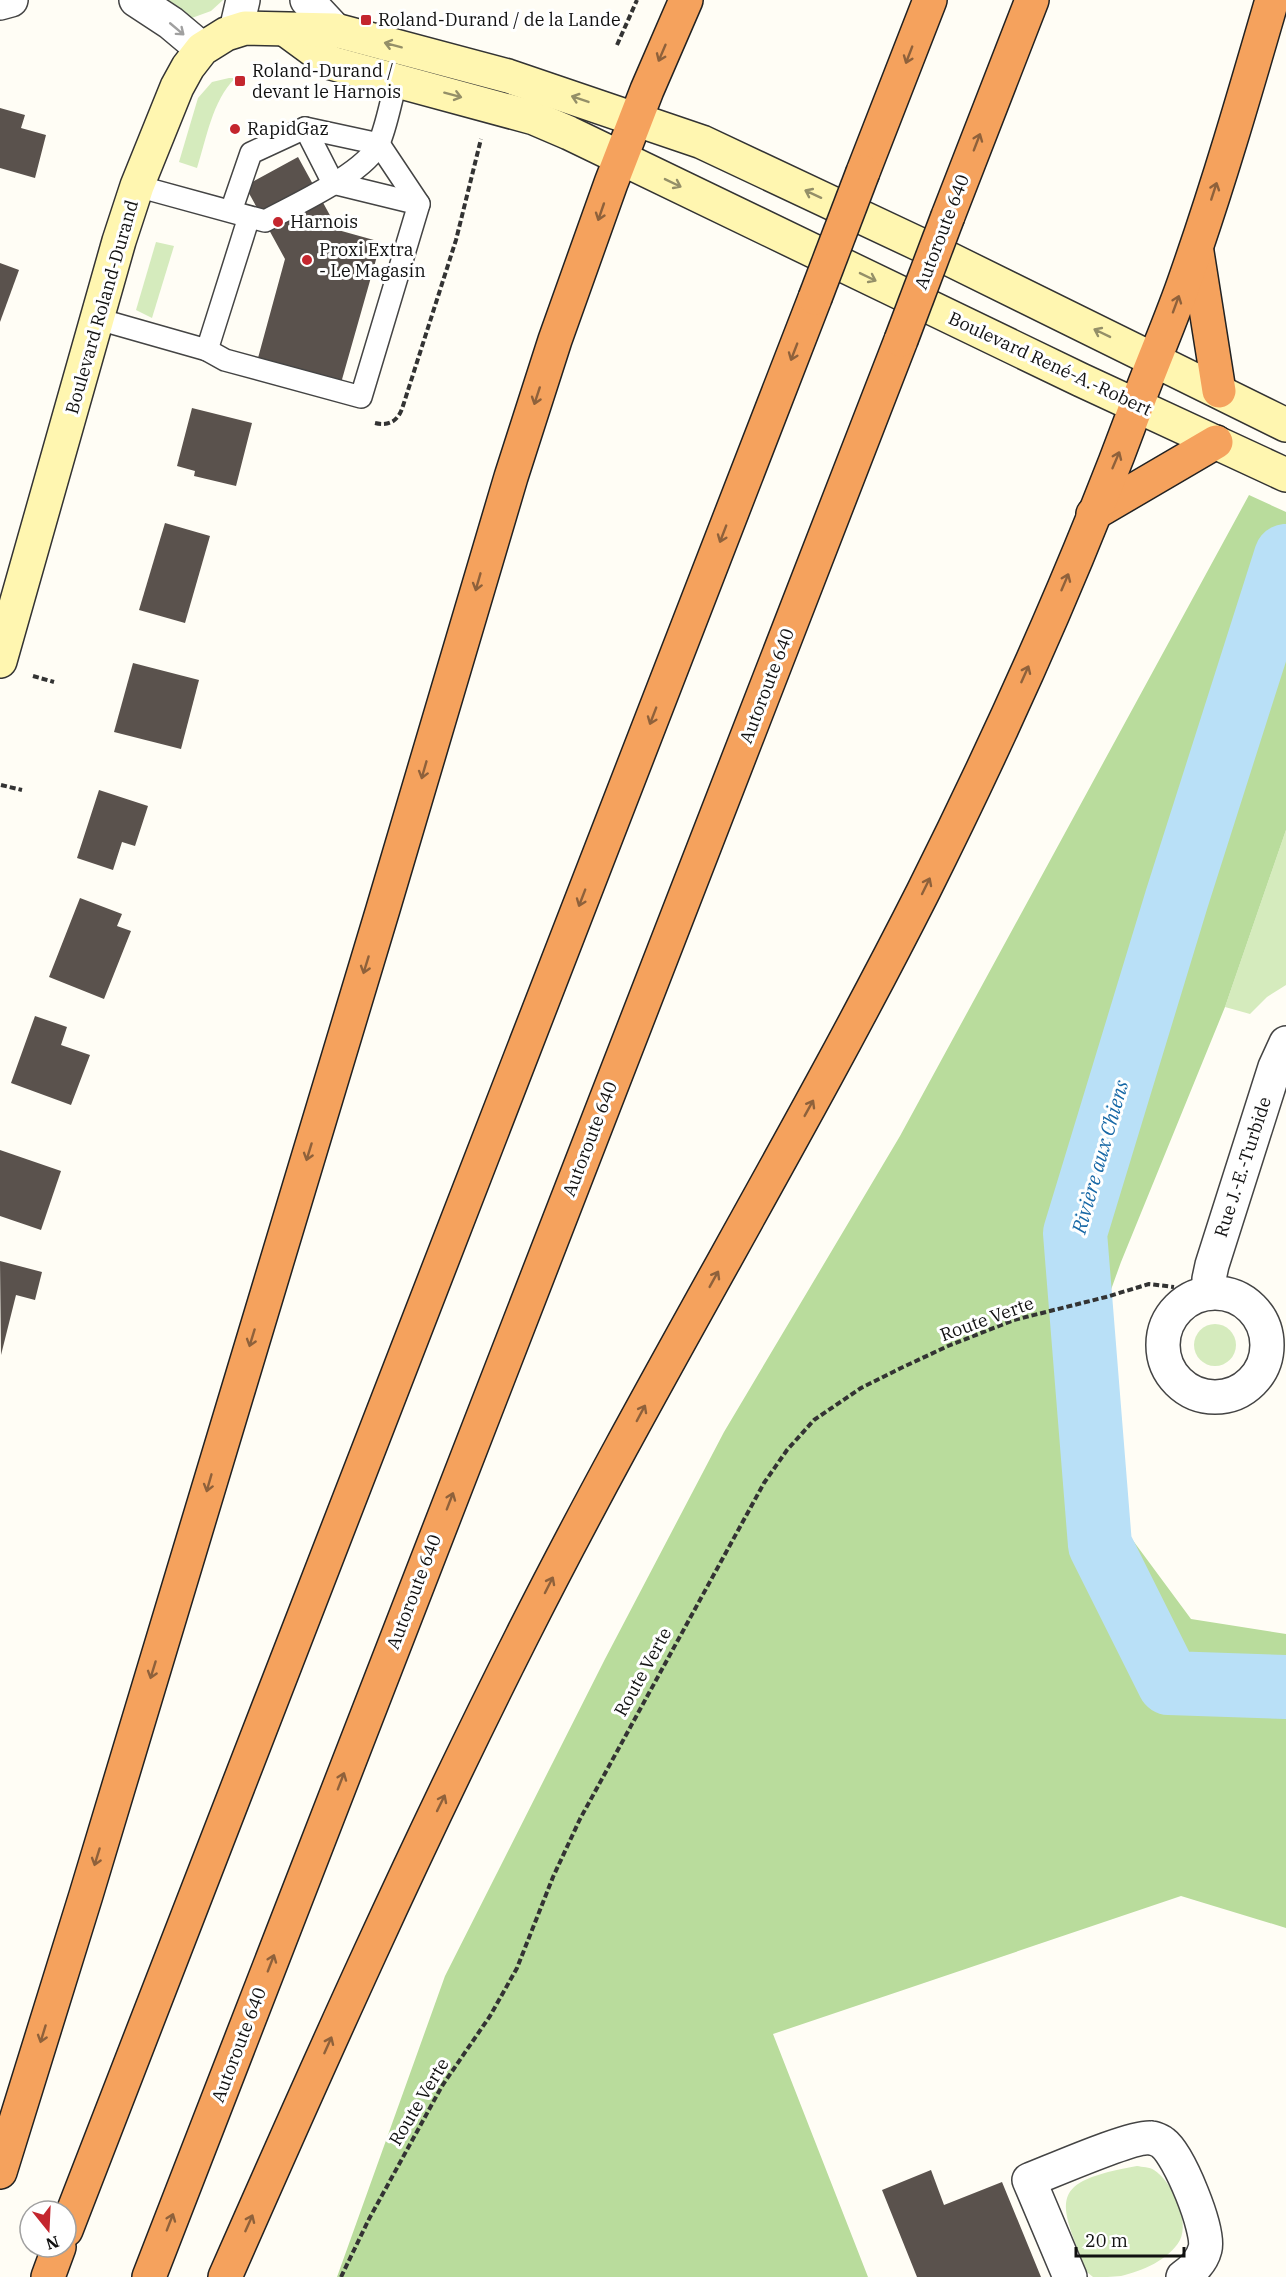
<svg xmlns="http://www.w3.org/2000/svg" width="1286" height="2277" viewBox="0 0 1286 2277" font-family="'IBM Plex Serif',serif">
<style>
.green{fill:#d5ebbd}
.forest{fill:#b9dc9c}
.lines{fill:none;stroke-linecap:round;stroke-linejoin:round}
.river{stroke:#b9e0f7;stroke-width:64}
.building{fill:#5a524d}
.lane-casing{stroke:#444;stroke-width:24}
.street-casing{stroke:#444;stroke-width:36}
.secondary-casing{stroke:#333;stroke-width:36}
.highway-casing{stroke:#222;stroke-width:36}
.path{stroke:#333;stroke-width:4;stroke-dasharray:6 3;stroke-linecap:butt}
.lane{stroke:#fff;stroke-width:21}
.street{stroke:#fff;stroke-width:33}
.secondary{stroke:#fff6b0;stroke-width:33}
.highway{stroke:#f5a25d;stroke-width:33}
.highway-bridge-casing{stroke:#222;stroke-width:36;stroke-linecap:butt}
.highway-bridge{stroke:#f5a25d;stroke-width:33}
.oneway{stroke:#a0a0a0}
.oneway2{stroke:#948f68}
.oneway3{stroke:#8e613b}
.poi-dot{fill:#c4262e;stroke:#fff;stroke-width:2}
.labels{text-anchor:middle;stroke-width:6;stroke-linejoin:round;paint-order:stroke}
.poi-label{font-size:18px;fill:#111;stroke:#fff;text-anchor:start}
.street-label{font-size:18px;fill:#111;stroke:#fff}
.water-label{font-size:20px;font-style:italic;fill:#1768a6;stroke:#fff}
</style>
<rect width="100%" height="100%" fill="#fffdf5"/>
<g class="green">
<path d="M167,0H223L211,11L189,19Z"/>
<path d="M229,78H235C212,102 207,137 197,168L179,162L198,98L212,82Z"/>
<path d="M156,242L174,246L152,318L136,310Z"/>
<path d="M1286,830V985L1267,997L1250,1014L1225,1007Z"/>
<circle cx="1215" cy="1345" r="21"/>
<path d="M1137,2166C1142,2167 1150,2167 1154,2170C1172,2181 1190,2221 1180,2240C1169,2260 1142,2271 1121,2276C1113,2277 1102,2277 1093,2277L1087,2272C1057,2198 1048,2182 1137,2166Z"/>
</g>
<path class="forest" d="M1249,495L1286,512V830L1225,1007L1121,1262L1078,1381L1123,1527L1191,1619L1286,1634V1928L1181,1896L773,2034L868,2277H337L445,1976L605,1659L724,1432L900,1136Z"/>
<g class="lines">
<path class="river" d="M1286,556L1177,898L1075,1233L1100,1545L1169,1683L1286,1687"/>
</g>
<g class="building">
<path d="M0,108L25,115L21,128L46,135L35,178L0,168Z"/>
<path d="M298,157L338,230L381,242L341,383L258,358L285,259L245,186Z"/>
<path d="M0,263L19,270L0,322Z"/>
<path d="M192,408L252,423L236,486L194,476L195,471L177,466Z"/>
<path d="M165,523L210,536L185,623L139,610Z"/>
<path d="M133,663L199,680L181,749L114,732Z"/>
<path d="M99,790L148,806L135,846L122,842L113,870L77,858Z"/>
<path d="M80,898L122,914L117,926L131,931L104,999L49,977Z"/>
<path d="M35,1016L67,1027L61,1045L90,1055L71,1105L11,1083Z"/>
<path d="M0,1150L61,1171L41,1230L0,1216Z"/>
<path d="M0,1261L42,1272L35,1300L16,1295L1,1355Z"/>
<path d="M931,2170L944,2205L1002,2182L1041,2277H917L882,2190Z"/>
</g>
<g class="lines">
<defs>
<g id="lane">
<path d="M305,128L333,183L419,204"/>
<path d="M137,186L265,221C294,205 366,173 379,143C387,125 391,99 397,80"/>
<path d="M98,319L207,350L249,217"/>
<path d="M207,350L225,360L361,397L419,204L379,144L305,128L251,153L231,211"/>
</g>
<g id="street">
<path d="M136,0L171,23L202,49"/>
<path d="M307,0L335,30"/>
<path d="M0,3L11,0"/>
<path d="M236,30L243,0"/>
<path d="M1210,1293L1209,1279L1212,1265L1275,1067L1286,1043"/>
<circle cx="1215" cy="1345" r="52"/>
<path d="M1070,2277L1029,2180C1050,2172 1134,2135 1151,2138C1154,2138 1161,2141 1163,2143C1179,2155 1210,2230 1205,2249C1202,2261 1193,2270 1183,2277"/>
</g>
<g id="secondary">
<path d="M286,30L331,63L534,118L569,133L1081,380L1286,475"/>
<path d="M0,661L119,241L137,186L177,87L188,67L202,49L226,34L245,28L335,30L508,76L702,142L923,246L1286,425"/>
</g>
<g id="highway">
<path d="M863,172L930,0"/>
<path d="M948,216L1032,0"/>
<path d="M1197,252L1219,391"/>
<path d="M1093,514L1216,442"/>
<path d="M0,2172L86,1895L383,909L511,477L555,340L611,183L647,90L686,0"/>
<path d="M66,2230L815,298"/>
<path d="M48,2277L59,2247"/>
<path d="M149,2277L901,340"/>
<path d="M225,2277C320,2061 416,1846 522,1636C649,1384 796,1143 923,892C1002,734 1075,572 1136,407C1152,363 1171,321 1186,277C1218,186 1245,93 1272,0"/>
</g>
</defs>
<use href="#lane" class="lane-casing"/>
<use href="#street" class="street-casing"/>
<use href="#secondary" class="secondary-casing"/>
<use href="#highway" class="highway-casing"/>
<g class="path">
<path d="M617,45L637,0"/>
<path d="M375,423C388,426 397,422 402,409L456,240L481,139"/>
<path d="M33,676L54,682"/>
<path d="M1,785L22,790"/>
<path d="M341,2277L369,2219L442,2086L490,2016L517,1968L553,1877L580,1819L764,1483L787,1450L814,1420L861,1388L901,1368L948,1346L1014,1320L1106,1297L1149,1284L1174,1287"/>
</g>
<use href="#lane" class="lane"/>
<use href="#street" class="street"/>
<use href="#secondary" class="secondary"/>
<use href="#highway" class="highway"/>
<defs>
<g id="highway-bridge">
<path d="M815,298L863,172"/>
<path d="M901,340L948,216"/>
</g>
</defs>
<use href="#highway-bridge" class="highway-bridge-casing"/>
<use href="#highway-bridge" class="highway-bridge"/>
</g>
<defs><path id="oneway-shaft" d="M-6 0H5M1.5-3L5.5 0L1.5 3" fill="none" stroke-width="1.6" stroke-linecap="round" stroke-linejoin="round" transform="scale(1.5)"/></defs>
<use class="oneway" href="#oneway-shaft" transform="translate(177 29) rotate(40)"/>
<g class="oneway2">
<use href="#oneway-shaft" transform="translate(393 45) rotate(-165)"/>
<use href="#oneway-shaft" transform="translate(453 95) rotate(15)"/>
<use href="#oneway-shaft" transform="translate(580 99) rotate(-161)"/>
<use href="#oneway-shaft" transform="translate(673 183) rotate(26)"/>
<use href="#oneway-shaft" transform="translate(813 194) rotate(-155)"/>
<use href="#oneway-shaft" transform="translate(868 277) rotate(26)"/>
<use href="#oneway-shaft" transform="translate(1102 333) rotate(-154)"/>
</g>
<g class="oneway3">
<use href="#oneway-shaft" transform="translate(662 53) rotate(113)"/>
<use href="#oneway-shaft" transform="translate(909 55) rotate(111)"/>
<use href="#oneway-shaft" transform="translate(977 142) rotate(-69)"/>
<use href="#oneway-shaft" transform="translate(1214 191) rotate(-72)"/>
<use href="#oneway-shaft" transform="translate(601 212) rotate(109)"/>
<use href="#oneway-shaft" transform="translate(1176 304) rotate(-70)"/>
<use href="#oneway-shaft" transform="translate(794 352) rotate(111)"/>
<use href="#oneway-shaft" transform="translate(537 396) rotate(108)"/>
<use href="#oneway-shaft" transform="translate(1116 460) rotate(-67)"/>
<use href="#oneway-shaft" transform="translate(723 534) rotate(111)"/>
<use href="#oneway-shaft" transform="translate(478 582) rotate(106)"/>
<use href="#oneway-shaft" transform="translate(1065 582) rotate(-67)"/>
<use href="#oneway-shaft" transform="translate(1025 674) rotate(-66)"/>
<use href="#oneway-shaft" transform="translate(653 716) rotate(111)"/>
<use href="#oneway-shaft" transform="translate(424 770) rotate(106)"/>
<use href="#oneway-shaft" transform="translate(926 886) rotate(-64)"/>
<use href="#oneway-shaft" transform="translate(582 898) rotate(111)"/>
<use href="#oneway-shaft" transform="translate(366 965) rotate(107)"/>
<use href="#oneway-shaft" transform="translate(809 1108) rotate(-61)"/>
<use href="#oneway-shaft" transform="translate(309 1152) rotate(107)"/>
<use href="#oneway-shaft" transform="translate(714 1279) rotate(-61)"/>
<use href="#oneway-shaft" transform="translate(252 1338) rotate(107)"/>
<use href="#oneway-shaft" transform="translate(641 1413) rotate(-62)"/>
<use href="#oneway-shaft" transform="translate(209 1483) rotate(106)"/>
<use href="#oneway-shaft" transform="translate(450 1501) rotate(-69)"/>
<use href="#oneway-shaft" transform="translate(549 1585) rotate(-63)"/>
<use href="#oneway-shaft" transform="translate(153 1670) rotate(107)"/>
<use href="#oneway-shaft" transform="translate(341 1781) rotate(-69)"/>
<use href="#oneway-shaft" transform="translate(441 1803) rotate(-64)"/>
<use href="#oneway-shaft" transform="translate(97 1857) rotate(107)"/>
<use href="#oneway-shaft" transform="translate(271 1963) rotate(-69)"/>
<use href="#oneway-shaft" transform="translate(43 2034) rotate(107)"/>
<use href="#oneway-shaft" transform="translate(328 2045) rotate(-66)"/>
<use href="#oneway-shaft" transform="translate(170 2222) rotate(-69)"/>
<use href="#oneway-shaft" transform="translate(249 2223) rotate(-66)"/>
</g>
<g class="poi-dot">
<rect x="360" y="14" width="12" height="12" rx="3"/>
<rect x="234" y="75" width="12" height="12" rx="3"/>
<circle cx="235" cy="129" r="6"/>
<circle cx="278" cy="222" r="6"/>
<circle cx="307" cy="260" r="6"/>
</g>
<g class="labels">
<g class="poi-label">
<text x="378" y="26">Roland-Durand / de la Lande</text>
<text x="252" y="77">Roland-Durand /<tspan x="252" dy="21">devant le Harnois</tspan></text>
<text x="247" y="135">RapidGaz</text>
<text x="290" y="228">Harnois</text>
<text x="319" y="256">Proxi Extra<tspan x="319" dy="21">- Le Magasin</tspan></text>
</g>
<g class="street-label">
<text transform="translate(942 232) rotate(-69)" y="6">Autoroute 640</text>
<text transform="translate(102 307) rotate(-74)" y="6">Boulevard Roland-Durand</text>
<text transform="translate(1050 364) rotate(25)" y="6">Boulevard René-A.-Robert</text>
<text transform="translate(767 686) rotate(-69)" y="6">Autoroute 640</text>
<text transform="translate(590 1139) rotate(-69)" y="6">Autoroute 640</text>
<text transform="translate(1243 1167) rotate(-72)" y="6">Rue J.-E.-Turbide</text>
<text transform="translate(987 1319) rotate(-20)" y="6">Route Verte</text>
<text transform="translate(414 1592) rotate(-69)" y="6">Autoroute 640</text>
<text transform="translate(643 1672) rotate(-61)" y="6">Route Verte</text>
<text transform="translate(239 2045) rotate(-69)" y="6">Autoroute 640</text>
<text transform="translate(419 2102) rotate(-59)" y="6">Route Verte</text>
</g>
<g class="water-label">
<text transform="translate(1100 1157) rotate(-74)" y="7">Rivière aux Chiens</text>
</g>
</g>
<g transform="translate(48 2229) rotate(162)"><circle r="28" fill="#ffffff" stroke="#a0a0a0" stroke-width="1.5"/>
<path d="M0-4.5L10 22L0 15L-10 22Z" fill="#c4262e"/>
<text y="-9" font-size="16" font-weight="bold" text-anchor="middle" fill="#111111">N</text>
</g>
<path d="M1076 2247v9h108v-9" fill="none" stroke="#111111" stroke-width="3"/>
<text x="1085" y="2247" font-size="18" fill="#111111" stroke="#ffffff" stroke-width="4.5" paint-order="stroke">20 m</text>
</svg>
